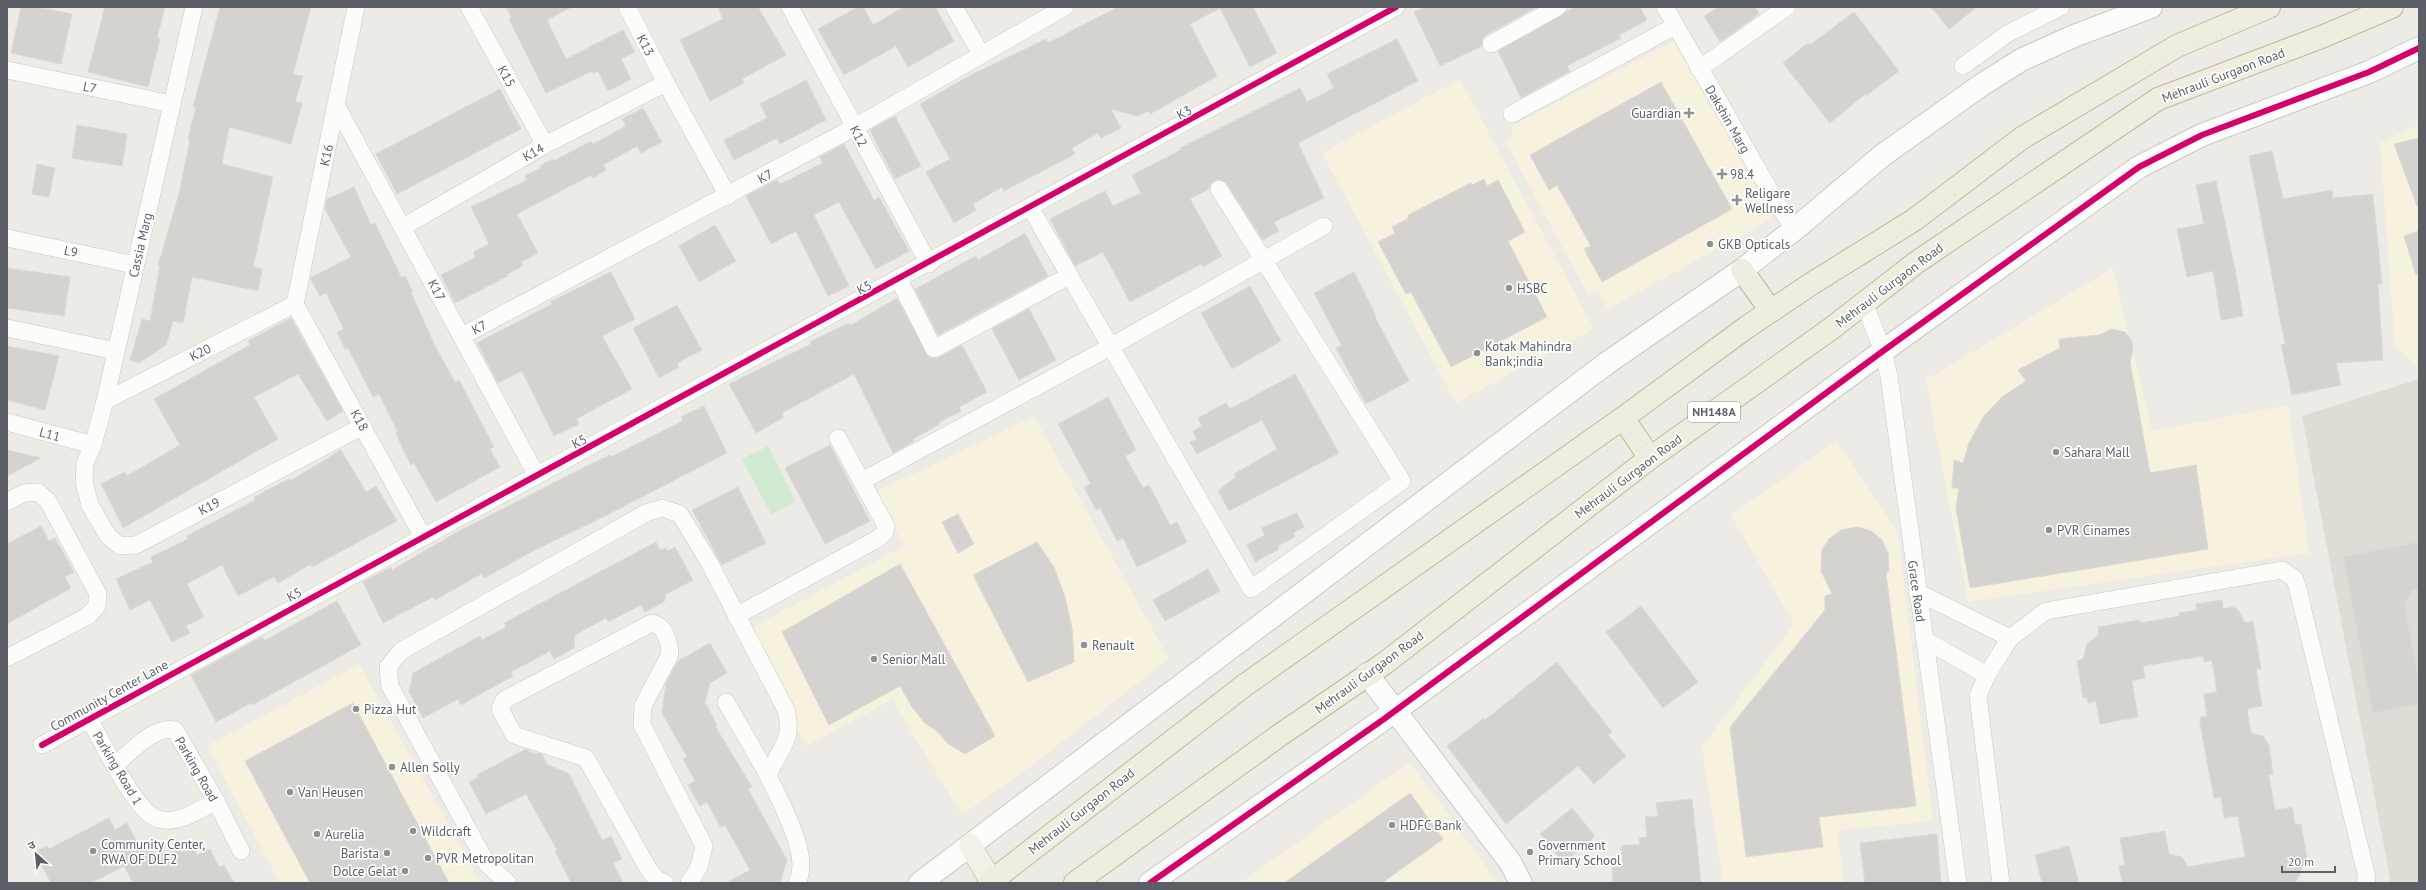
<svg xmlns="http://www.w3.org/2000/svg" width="2426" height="890" viewBox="0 0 2426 890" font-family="'PT Sans','Noto Sans Devanagari',sans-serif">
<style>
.commercial{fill:#f6f2de}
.education{fill:#dedcd5}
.green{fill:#d2ead1}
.building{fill:#d4d3d0;stroke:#dcdad5}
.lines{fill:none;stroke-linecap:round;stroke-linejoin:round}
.street-casing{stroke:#c8c8c7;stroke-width:18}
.secondary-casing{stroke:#c8c9c8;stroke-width:24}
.primary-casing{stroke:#d6cdb2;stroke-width:24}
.highway-casing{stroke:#c4b793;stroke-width:24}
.street{stroke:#fcfcfb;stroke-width:17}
.secondary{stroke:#fcfcfb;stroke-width:22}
.primary{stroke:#f3f1e7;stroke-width:22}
.highway{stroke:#efece0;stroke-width:22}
.rail{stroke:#e4e3e3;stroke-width:3;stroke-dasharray:1 5;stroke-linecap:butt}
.cycleway-casing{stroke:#fff;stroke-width:8}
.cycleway{stroke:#d6006c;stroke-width:6}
.poi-dot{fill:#8e9092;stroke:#fff;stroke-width:1.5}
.labels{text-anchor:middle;stroke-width:3.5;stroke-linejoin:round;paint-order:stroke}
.shield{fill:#fff;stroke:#8c8f93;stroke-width:1}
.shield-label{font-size:12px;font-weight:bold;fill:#5b5f65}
.street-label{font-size:13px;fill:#5b5f65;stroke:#fff}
.poi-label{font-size:13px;fill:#5b5f65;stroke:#fff;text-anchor:start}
</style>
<rect width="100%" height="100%" fill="#ecebe6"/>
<g class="commercial">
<path d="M1678,39L1773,218L1608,309L1598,291L1589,296L1505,141L1514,136L1510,127Z"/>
<path d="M1460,79L1594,329L1456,403L1322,153Z"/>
<path d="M2419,124V362L2414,363L2395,347L2380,143Z"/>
<path d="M2113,268L2152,431L2288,405L2309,553L1968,602L1926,380Z"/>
<path d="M1034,416L1169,659L1027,769L962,815L892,700L806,746L745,631L904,546L876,492Z"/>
<path d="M1836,441L1898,533L1933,821L1837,830L1844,883H1723L1702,747L1794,624L1731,515Z"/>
<path d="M359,664L481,883H280L207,746Z"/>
<path d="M1410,762L1498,883H1240Z"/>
</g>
<path class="education" d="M2419,379V883H2391L2302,416Z"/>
<path class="green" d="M768,446L796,502L771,514L742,459Z"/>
<g class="building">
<path d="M21,7H37L72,14L61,64L11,53Z"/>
<path d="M105,7H165L157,38L160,39L148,87L88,72Z"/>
<path d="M220,7H311L293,74L303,76L295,101L302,103L291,144L229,127L222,164L273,177L253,267L262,269L258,291L192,277L183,323L173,321L166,345L139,363L130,360L142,319L150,321L160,266H158L179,194L190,140L188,139L196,107H193Z"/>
<path d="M506,7H572L547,20L566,59L623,30L635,52L621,59L631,79L608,91L598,71L593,73L592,71L546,93L509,19L511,17Z"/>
<path d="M718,7H758L786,55L742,79L744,83L710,101L680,40L723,19Z"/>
<path d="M858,7H863L873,25L904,7H935L954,41L908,67L896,46L844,75L818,29Z"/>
<path d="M1118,7H1253L1277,53L1250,67L1220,8L1190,24L1217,76L1150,114L1149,111L1137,116L1111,109L1121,128L1101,138L1098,133L1072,148L1075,154L1004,191L1002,187L973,204L976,210L954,223L926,172L950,159L920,104L971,75L1046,39L1048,43Z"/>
<path d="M1425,7H1537L1486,35L1482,39V46L1440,66L1414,12Z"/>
<path d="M1575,7H1640L1647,20L1619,35L1621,38L1567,66L1570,71L1521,98L1498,51Z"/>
<path d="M1719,7H1755L1759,14L1720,42L1704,16Z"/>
<path d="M1931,7H1977L1949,29Z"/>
<path d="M1854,12L1899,71L1866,96L1865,94L1830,123L1783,63L1808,43L1810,45Z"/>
<path d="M1397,39L1418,81L1298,143L1324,198L1274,222L1279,231L1263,240L1227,184L1218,179L1210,184L1209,189L1190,199L1222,256L1203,267L1201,264L1130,302L1103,252L1075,266L1050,219L1105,191L1113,206L1141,193L1132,175L1181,150L1180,148L1300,88L1307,102L1334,88L1327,74Z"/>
<path d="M806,80L826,120L780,144L777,138L734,160L724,140L767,118L760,104Z"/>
<path d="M1661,82L1732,209L1602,282L1584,249L1591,246L1557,185L1549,190L1530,155Z"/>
<path d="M500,89L521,129L397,194L376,154Z"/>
<path d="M643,108L662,142L641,153L637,146L603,165L606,170L593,178L591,175L517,214L538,253L521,262L523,266L507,274L508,276L455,303L441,275L476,257L473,252L489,244L471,207L527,180L525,176L541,168L540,166L553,159L554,161L591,141L593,144L626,126L622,119Z"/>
<path d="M895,116L921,166L895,179L870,130Z"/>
<path d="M77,125L127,134L122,166L72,158Z"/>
<path d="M2419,138V206H2417L2394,144Z"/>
<path d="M844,144L874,200L879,197L909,251L876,269L839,202L814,215L849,286L828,296L796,231L771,244L746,196L777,180L780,184L823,163L820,157Z"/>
<path d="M2272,151L2283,199L2332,190L2333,198L2373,194L2382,284H2378L2383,360L2336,363L2341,385L2292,395L2281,345L2285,344L2249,156Z"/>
<path d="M37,164L55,168L49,197L32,194Z"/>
<path d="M1484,179L1487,186L1498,180L1525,232L1508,241L1547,317L1451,367L1411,292L1406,294L1378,242L1395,233L1392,227L1409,218L1408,215L1471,183L1472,185Z"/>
<path d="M2216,181L2235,269L2243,316L2221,320L2213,271L2187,277L2177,229L2204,224L2196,185Z"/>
<path d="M354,187L371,225L375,223L401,277L405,276L413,292L411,293L436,348L455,382L459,380L494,447L490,449L500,467L436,502L414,463L411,465L403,449L396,433L398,432L379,394L373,397L348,348L345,349L337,332L344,329L326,293L320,296L310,278L351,257L325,209L327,199Z"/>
<path d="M715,225L736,261L699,282L679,246Z"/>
<path d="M2419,231V274L2416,275L2404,236Z"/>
<path d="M1025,233L1048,276L938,335L915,289L976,256L978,260Z"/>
<path d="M7,268L70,277L64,316L7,308Z"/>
<path d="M611,272L635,319L602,336L632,389L576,419L579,424L554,436L522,371L498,383L477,343L552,304L550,302Z"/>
<path d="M1354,272L1376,316L1375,317L1409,381L1366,404L1336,348L1342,346L1314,293Z"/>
<path d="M1250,286L1281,341L1232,369L1201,313Z"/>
<path d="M897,298L928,357L938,358L962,345L987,392L959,407L961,411L939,422L940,424L913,439L914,441L893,453L854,374L782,413L784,417L756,433L729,384L811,344L810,342L830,332L849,323L851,325Z"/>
<path d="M677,305L702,350L677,363L679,367L659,378L633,328Z"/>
<path d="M1029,309L1056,360L1019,380L992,329Z"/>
<path d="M291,318L343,411L327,421L298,374L254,397L278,439L123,528L101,484L125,472L127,476L180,445L154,399L250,345L248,341Z"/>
<path d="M2111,329L2125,332L2132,341L2133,350L2130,362L2150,473L2196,465L2208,549L1970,588L1956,508L1959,488H1952L1954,460L1963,463L1969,443L1984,416L2002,397L2026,381L2018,370L2060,348L2059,339L2099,335Z"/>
<path d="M7,346L59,356L45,410L7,400Z"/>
<path d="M1295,374L1339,453L1229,511L1218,491L1236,477L1234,474L1277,449L1262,420L1197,454L1190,442L1197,439L1193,431L1202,426L1198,418L1226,403L1230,409Z"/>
<path d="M1108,397L1136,450L1125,456L1143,488L1149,485L1170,525L1177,522L1187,542L1137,567L1123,538L1117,541L1100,508L1096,510L1084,487L1091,484L1058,424Z"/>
<path d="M704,406L727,453L607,515L535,550L484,578L481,574L435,600L433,597L383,623L363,582L391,567L392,570L459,531L587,466L610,455L611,457L683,421L681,417Z"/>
<path d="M830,445L870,521L825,544L785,468Z"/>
<path d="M7,450L41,458L7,476Z"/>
<path d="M341,450L366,492L376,486L397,521L312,567L311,564L278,583L274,577L238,596L222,565L187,584L204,617L186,626L190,633L172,642L150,600L130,610L116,579L153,562L151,557L188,539L187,536L255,500L254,497L289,479L290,481Z"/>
<path d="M738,487L766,543L722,565L692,510Z"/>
<path d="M1297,513L1304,527L1293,533L1295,537L1278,546L1279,549L1255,562L1247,545L1265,535L1261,528Z"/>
<path d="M958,514L974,544L958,553L942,522Z"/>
<path d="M41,526L49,541L55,538L74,572L65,577L71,588L7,624V544Z"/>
<path d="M1858,527L1871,531L1882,540L1888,553L1889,570L1886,574L1916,806L1819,817L1823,847L1746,857L1730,727L1825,610V596L1832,594L1821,571L1822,550L1829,539L1841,530Z"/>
<path d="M656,542L660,550L666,548L668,551L675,547L693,580L666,594L664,602L645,612L641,605L608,622L606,618L575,635L574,648L554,659L550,651L511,672L513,676L461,705L458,699L423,718L409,692L413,673L480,636L482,640L506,627L504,623Z"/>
<path d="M1037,542L1054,567L1065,597L1072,628L1074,662L1028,682L973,575Z"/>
<path d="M2419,542V590L2412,591L2404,604L2419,683V704L2373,713L2343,557Z"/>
<path d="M900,564L995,736L965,754L947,743L938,732L925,723L912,707L900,686L829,725L782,632Z"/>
<path d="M1208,569L1220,591L1165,621L1153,600Z"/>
<path d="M2222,600L2223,609L2233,607L2238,610L2245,623L2253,621L2261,669H2256L2262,706L2247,709L2251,733L2263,736L2269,745L2273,774L2269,775L2275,810L2292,807L2295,825L2301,824L2308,864L2302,865L2300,875L2295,883H2122L2119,866L2125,865L2120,838L2165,831L2169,854L2182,857L2188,867L2245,857L2238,816L2224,818L2221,797L2214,798L2200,723V717L2207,716L2204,694L2217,692L2212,660L2204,662L2203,656L2143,666L2145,678L2132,681L2138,717L2100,724L2096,701L2088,703L2087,698H2083L2077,661L2083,659L2087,644L2099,634L2098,627L2140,620V623L2180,616L2179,613L2197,610L2196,604Z"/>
<path d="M337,601L361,645L252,705L251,703L216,722L191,675L262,637L264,641Z"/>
<path d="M1641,606L1698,682L1663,708L1606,632Z"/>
<path d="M710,643L727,673L710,683L705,702L717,725L715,726L752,787L748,789L787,860L780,883H726L750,870L725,825L721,828L707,802L700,806L688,785L695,781L683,759L687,757L662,713L666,683L678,661Z"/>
<path d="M1557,662L1612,732L1608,735L1626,756L1594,784L1578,766L1506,824L1447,746L1484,718L1485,720Z"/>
<path d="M353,703L439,864L449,883H310L245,761Z"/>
<path d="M526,749L532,753L542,754L547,764L569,774L602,840L611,836L622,859L613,863L623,883H571L555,851L557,850L526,794L486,814L469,782L478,777L477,775Z"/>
<path d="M1410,793L1443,839L1382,883H1284Z"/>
<path d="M1692,799L1701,883H1613L1612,867L1623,866L1621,846L1640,844L1639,838L1647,837L1645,817L1658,816L1656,803Z"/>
<path d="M1572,808L1595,836L1564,863L1540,834Z"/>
<path d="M109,818L115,830L127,823L140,848L154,852L168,853L191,841L197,855L210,849L219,867L224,865L234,883H133L124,866L91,883H51L35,852L47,846L49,849Z"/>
<path d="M1937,834L1941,883H1865L1860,843Z"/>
<path d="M2069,846L2079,883H2042L2035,855Z"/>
</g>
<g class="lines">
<defs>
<g id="street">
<path d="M194,7L105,401L93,445L85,463L84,482L90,505L108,536L120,546L136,545L363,426"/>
<path d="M469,7L545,145"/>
<path d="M627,7L666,83L728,196"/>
<path d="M790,7L929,264"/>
<path d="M954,7L981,54"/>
<path d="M1665,7L1778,205L1795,229"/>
<path d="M1491,44L1558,7"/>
<path d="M1963,66L2007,34L2061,7"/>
<path d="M1699,69L1787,7"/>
<path d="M7,70L172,104"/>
<path d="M336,105L537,476"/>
<path d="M1512,114L1675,26"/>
<path d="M1031,209L1251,589L1402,481L1219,189"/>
<path d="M403,227L545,145L666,83"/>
<path d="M7,238L135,265"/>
<path d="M899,280L934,349L1069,276"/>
<path d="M1864,303L1883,351L1889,376L1958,883"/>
<path d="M295,304L356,7"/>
<path d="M295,304L423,537"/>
<path d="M7,328L116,351"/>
<path d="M462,336L855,127L1065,7"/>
<path d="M105,401L295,304"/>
<path d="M7,422L93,445"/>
<path d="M862,481L1110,347L1324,226"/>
<path d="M7,502L24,493L38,492L48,501L98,594L97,606L88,616L7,658"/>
<path d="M1917,592L2010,638"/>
<path d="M736,616L879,538L885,532L886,526L838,438"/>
<path d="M1925,640L1987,675"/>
<path d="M726,702L768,775"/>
<path d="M89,719C102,741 136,813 158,819C177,825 200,810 216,801"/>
<path d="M42,745C493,499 946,256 1396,7"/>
<path d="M115,765C131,752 154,725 175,730L216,801L241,851"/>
<path d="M508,883L487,864L390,686L388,667L401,651L646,513L662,508L680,514L710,564L786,710C794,741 780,748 768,775C780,803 812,855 797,883"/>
<path d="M665,883L657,879L649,870L586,758L514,735L500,709L504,700L652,623C666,626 669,641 670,654L643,706L642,725L704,846L699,867L689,883"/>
<path d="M2001,883L1978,696L1987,675L2010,638L2046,611L2282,570L2294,578L2297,585L2367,878L2365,883"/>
</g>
<g id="secondary">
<path d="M1367,674L1510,862L1521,883"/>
<path d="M920,883L1607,363L1742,270L1795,229L1883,155L1980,86L2021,60L2074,36L2151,7"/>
<path d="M1150,883L1384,719L1883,351L2139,167L2202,135L2369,72L2419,48"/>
</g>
<path id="primary" d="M970,845L991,881"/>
<g id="highway">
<path d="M1742,270L1771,311"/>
<path d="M1623,418L1650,458"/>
<path d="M989,883L1245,685L1623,418L1747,327L1811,284L1914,220L2022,138L2177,46L2269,7"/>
<path d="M1075,883L1280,735L1385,663L1650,458L1832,328L1917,262L2158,99L2324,36L2392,7"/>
</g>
</defs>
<use href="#street" class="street-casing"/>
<use href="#secondary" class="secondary-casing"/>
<use href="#primary" class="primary-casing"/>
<use href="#highway" class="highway-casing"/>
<use href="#street" class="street"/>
<use href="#secondary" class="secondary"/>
<use href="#primary" class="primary"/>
<use href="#highway" class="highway"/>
<g class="rail">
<path d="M1023,883L1958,192L2166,57L2302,7"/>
<path d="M1053,883L1968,206L2173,72L2343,7"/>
</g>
<defs>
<g id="cycleway">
<path d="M42,745C493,499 946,256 1396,7"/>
<path d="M1150,883L1384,719L1883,351L2139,167L2202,135L2369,72L2419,48"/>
</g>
</defs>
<use href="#cycleway" class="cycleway-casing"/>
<use href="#cycleway" class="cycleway"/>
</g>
<g class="poi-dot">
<path d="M1687 107h4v4h4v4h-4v4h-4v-4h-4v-4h4z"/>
<path d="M1720 168h4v4h4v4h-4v4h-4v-4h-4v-4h4z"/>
<path d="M1735 194h4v4h4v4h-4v4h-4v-4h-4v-4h4z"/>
<circle cx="1710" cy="244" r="4"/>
<circle cx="1509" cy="288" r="4"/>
<circle cx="1477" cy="353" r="4"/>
<circle cx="2056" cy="452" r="4"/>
<circle cx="2049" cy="530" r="4"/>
<circle cx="1084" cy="645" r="4"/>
<circle cx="874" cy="659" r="4"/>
<circle cx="356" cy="709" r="4"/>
<circle cx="392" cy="767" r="4"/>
<circle cx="290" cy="792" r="4"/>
<circle cx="1392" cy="825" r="4"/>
<circle cx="413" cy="831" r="4"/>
<circle cx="317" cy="834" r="4"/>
<circle cx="93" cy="851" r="4"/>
<circle cx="1530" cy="852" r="4"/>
<circle cx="387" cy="853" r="4"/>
<circle cx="428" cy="858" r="4"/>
<circle cx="405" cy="871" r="4"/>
</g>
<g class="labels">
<rect class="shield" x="1688" y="402" width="52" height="20" rx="3"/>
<g class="shield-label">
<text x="1714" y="416">NH148A</text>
</g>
<g class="street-label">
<text transform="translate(646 45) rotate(63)" y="5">K13</text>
<text transform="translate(2223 75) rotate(-21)" y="5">Mehrauli Gurgaon Road</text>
<text transform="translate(507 76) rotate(61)" y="5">K15</text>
<text transform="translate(90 87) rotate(12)" y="5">L7</text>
<text transform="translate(1184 112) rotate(-29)" y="5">K3</text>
<text transform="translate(1728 119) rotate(60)" y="5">Dakshin Marg</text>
<text transform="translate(859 136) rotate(62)" y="5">K12</text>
<text transform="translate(533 152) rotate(-30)" y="5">K14</text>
<text transform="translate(326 155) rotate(-78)" y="5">K16</text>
<text transform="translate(765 176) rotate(-29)" y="5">K7</text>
<text transform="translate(140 245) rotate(-77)" y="5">Cassia Marg</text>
<text transform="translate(71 251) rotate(12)" y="5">L9</text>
<text transform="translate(1889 285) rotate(-37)" y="5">Mehrauli Gurgaon Road</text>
<text transform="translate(864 287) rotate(-28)" y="5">K5</text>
<text transform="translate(437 290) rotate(62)" y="5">K17</text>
<text transform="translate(479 327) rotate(-28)" y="5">K7</text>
<text transform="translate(200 352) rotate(-27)" y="5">K20</text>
<text transform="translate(360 420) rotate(61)" y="5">K18</text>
<text transform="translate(50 434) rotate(15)" y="5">L11</text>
<text transform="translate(579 441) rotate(-28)" y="5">K5</text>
<text transform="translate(1628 476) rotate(-37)" y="5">Mehrauli Gurgaon Road</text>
<text transform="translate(209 506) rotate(-28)" y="5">K19</text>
<text transform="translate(1917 591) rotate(82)" y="5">Grace Road</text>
<text transform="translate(294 594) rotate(-28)" y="5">K5</text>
<text transform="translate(1369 672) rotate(-36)" y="5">Mehrauli Gurgaon Road</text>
<text transform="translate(109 695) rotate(-29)" y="5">Community Center Lane</text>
<text transform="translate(118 768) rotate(59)" y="5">Parking Road 1</text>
<text transform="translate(197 769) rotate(60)" y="5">Parking Road</text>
<text transform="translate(1081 811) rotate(-38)" y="5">Mehrauli Gurgaon Road</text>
</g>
<g class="poi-label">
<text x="1681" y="118" text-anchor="end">Guardian</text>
<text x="1730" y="179">98.4</text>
<text x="1745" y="198">Religare<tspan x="1745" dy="15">Wellness</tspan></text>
<text x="1718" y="249">GKB Opticals</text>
<text x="1517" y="293">HSBC</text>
<text x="1485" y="351">Kotak Mahindra<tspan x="1485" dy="15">Bank;india</tspan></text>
<text x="2064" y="457">Sahara Mall</text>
<text x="2057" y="535">PVR Cinames</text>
<text x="1092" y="650">Renault</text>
<text x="882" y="664">Senior Mall</text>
<text x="364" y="714">Pizza Hut</text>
<text x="400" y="772">Allen Solly</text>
<text x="298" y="797">Van Heusen</text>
<text x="1400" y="830">HDFC Bank</text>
<text x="421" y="836">Wildcraft</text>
<text x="325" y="839">Aurelia</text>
<text x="101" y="849">Community Center,<tspan x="101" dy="15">RWA OF DLF2</tspan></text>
<text x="1538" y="850">Government<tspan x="1538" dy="15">Primary School</tspan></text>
<text x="379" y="858" text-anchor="end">Barista</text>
<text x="436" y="863">PVR Metropolitan</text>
<text x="397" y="876" text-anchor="end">Dolce Gelat</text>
</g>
</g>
<rect width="2426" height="890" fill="none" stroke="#5b5f65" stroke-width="16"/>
<g transform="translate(36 854) rotate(333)" stroke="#ffffff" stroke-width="3" paint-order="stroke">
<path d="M0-3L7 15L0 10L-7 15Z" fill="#5b5f65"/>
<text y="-6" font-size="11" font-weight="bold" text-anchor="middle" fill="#5b5f65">उ</text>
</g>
<path d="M2282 866v6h53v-6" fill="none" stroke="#5b5f65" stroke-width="2"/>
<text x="2288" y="866" font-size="12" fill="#5b5f65" stroke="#ffffff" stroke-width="3" paint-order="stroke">20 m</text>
</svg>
